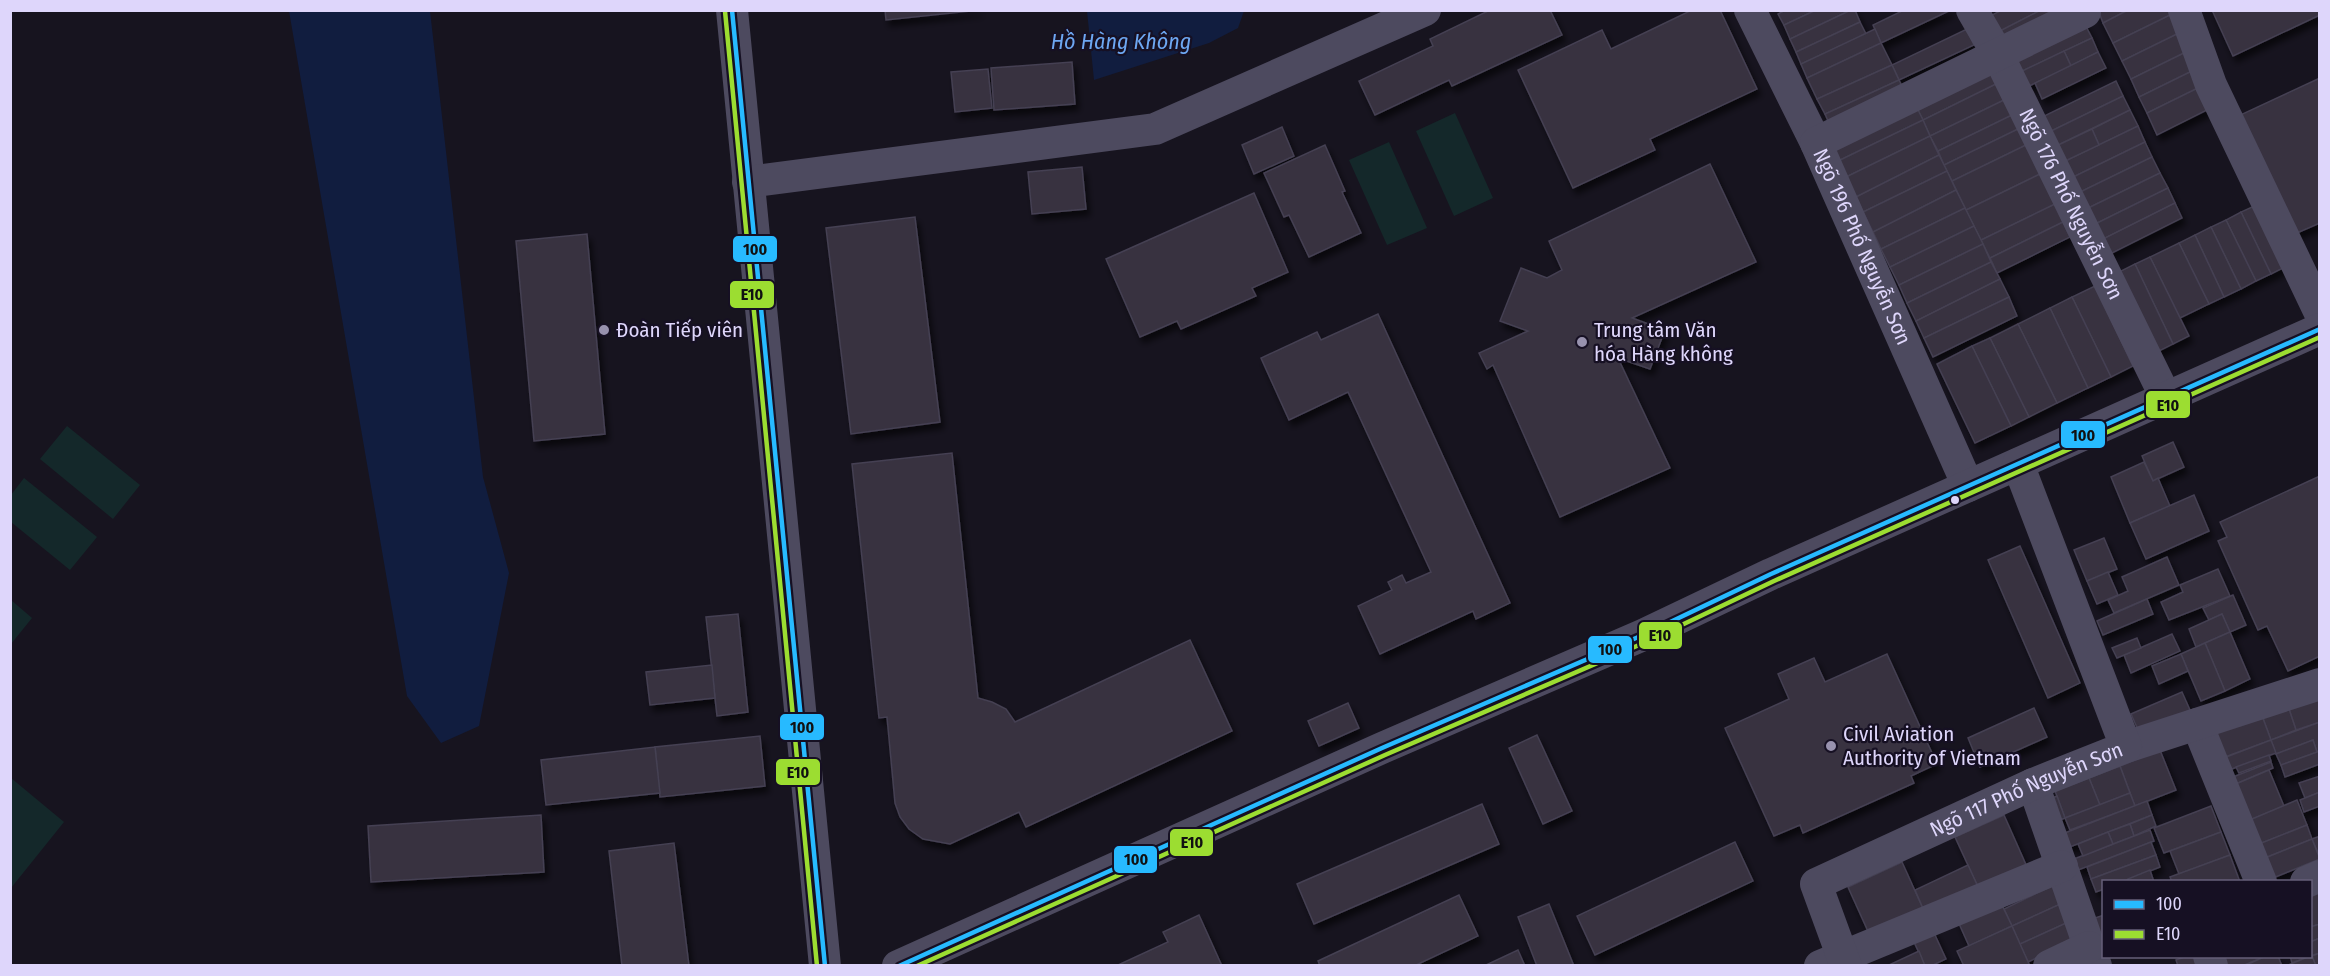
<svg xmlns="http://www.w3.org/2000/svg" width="2330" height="976" viewBox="0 0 2330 976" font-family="'Fira Sans Condensed',sans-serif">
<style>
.green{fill:#14282a}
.water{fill:#111d3f}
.building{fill:#373241;stroke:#454052;stroke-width:1.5;filter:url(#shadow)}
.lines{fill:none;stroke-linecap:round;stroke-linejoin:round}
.minor{stroke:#4d4a5f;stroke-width:32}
.bus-1-casing{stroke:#161023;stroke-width:9}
.bus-2-casing{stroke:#161023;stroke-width:9}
.bus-1{stroke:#27baff;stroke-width:4.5}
.bus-2{stroke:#9cdd31;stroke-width:4.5}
.poi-dot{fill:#9892ae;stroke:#161023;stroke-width:2}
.bus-dot{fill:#ded6fb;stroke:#161023;stroke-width:2}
.labels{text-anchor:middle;stroke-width:4.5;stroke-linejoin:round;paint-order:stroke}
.street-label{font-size:21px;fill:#ded6fb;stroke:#161023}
.poi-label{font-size:21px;fill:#ded6fb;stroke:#161023;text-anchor:start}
.water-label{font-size:22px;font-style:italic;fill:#6da7f2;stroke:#161023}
.line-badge{stroke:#161023;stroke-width:2}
.pale-badge-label{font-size:16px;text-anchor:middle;font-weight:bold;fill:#111}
</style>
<defs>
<filter id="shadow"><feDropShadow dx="3.5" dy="6" stdDeviation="3" flood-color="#0009"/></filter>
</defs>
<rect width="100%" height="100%" fill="#17141f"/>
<g class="green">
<path d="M1455,113L1493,198L1454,216L1416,131Z"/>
<path d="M1389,142L1427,228L1387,245L1349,160Z"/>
<path d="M67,426L140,485L113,519L40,459Z"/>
<path d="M24,478L97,537L70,570L11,522V495Z"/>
<path d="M11,600L32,618L11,644Z"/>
<path d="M11,778L64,822L11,888Z"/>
</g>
<g class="water">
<path d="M289,11H430L483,477L509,573L479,726L441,743L407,696Z"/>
<path d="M1087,11V10L1244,11L1238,28L1209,43L1094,80Z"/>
</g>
<g class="building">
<path d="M885,10H980L886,20Z"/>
<path d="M1490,10H1550L1562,35L1452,86L1449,80L1375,115L1359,81L1433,46L1430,39Z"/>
<path d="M1692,10H1720L1757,89L1650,139L1655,150L1573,188L1518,70L1602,30L1611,49Z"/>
<path d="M1785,10H1816L1784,25L1778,14Z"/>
<path d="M1816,10H1851L1790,39L1784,25Z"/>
<path d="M1851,10H1855L1860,22L1796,52L1790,39Z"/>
<path d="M1951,10L1881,43L1873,25L1904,10Z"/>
<path d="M2002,10H2041L1998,32L1990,16Z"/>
<path d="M2041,10H2082L2006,49L1998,32Z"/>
<path d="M2098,10H2128L2103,23Z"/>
<path d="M2128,10H2168L2170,15L2113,43L2103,23Z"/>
<path d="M2212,10H2320V15L2233,56Z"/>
<path d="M2170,15L2179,33L2122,61L2113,43Z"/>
<path d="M2081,17L2092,38L2018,73L2008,53Z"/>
<path d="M1860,22L1866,34L1801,64L1796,52Z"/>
<path d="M1875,29L1881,43L1807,78L1801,64Z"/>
<path d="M1967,29L1974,45L1899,80L1892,65Z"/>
<path d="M2179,33L2188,51L2131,79L2122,61Z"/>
<path d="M2092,38L2098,52L2071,66L2064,51Z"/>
<path d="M1881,43L1892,65L1817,99L1807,78Z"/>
<path d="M2064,51L2071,66L2025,88L2018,73Z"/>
<path d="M2188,51L2196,69L2139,97L2131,79Z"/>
<path d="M2098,52L2106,68L2042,99L2035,83Z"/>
<path d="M1072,62L1075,104L994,110L991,68Z"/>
<path d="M1987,64L1996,84L1923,120L1913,100Z"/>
<path d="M1892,65L1899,80L1825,114L1817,99Z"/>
<path d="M988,69L992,108L955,112L951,72Z"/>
<path d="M2196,69L2204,85L2147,113L2139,97Z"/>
<path d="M2320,78V223L2290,236L2236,117Z"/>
<path d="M1899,80L1907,97L1833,132L1825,114Z"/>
<path d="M2116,81L2123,96L2047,133L2040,118Z"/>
<path d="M1996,84L2004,100L1930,136L1923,120Z"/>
<path d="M2204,85L2215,106L2157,135L2147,113Z"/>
<path d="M2123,96L2130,110L2054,147L2047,133Z"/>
<path d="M1913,100L1923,120L1838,161L1829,141Z"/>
<path d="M2004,100L2012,115L1938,151L1930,136Z"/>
<path d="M2130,110L2138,126L2099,145L2092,129Z"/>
<path d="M2012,115L2018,129L1944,165L1938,151Z"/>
<path d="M1923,120L1930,136L1846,177L1838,161Z"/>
<path d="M2138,126L2145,142L2069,179L2061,163Z"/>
<path d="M1282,127L1294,156L1254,174L1242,145Z"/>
<path d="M2018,129L2026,145L1952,181L1944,165Z"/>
<path d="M2092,129L2099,145L2061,163L2054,147Z"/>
<path d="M1930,136L1939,155L1856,197L1846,177Z"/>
<path d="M2145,142L2152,157L2076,194L2069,179Z"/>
<path d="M1325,145L1345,191L1342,192L1361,233L1309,257L1289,215L1284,217L1264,173Z"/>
<path d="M2026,145L2040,174L1966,210L1952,181Z"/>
<path d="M1939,155L1947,171L1863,212L1856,197Z"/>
<path d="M2152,157L2160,173L2084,210L2076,194Z"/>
<path d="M1710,164L1756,262L1632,318L1665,330L1650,369L1618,358L1670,468L1560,517L1493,365L1487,369L1479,353L1528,331L1500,321L1521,268L1547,278L1562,270L1549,241Z"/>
<path d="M1082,167L1086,209L1032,214L1028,172Z"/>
<path d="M1947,171L1956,190L1873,232L1863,212Z"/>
<path d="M2160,173L2168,188L2091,226L2084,210Z"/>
<path d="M2040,174L2055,204L1981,240L1966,210Z"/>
<path d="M2168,188L2175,203L2099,241L2091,226Z"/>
<path d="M1956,190L1965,208L1881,249L1873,232Z"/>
<path d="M1254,193L1288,272L1252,288L1256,296L1181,329L1177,321L1140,337L1106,259Z"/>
<path d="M2175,203L2182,218L2106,256L2099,241Z"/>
<path d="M2261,203L2291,264L2271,274L2241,212Z"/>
<path d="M2055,204L2063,222L1990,258L1981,240Z"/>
<path d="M1965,208L1974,226L1890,267L1881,249Z"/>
<path d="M2241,212L2271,274L2256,281L2226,220Z"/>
<path d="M915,217L940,422L851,434L826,228Z"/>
<path d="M2226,220L2256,281L2241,289L2211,227Z"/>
<path d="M2063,222L2070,237L1997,273L1990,258Z"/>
<path d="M1974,226L1983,244L1899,285L1890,267Z"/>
<path d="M2211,227L2241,289L2224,297L2195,235Z"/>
<path d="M587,234L605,434L534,441L516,241Z"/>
<path d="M2195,235L2224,297L2209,304L2179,243Z"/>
<path d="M2179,243L2209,304L2180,318L2150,257Z"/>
<path d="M1983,244L1991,262L1907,303L1899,285Z"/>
<path d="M2150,257L2189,336L2173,344L2135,264Z"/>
<path d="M1991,262L2000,279L1916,321L1907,303Z"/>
<path d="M2135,264L2173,344L2153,354L2115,274Z"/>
<path d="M2000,279L2009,297L1924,338L1916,321Z"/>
<path d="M2095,286L2133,366L2111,377L2072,297Z"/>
<path d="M2009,297L2017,316L1933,357L1924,338Z"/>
<path d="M2072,297L2111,377L2088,388L2050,308Z"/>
<path d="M2050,308L2088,388L2057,403L2018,324Z"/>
<path d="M1378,314L1510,603L1476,619L1473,611L1380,654L1358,606L1392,590L1388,582L1402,575L1406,583L1431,572L1348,392L1289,420L1261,358L1317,332L1321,340Z"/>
<path d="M2018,324L2057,403L2029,417L1990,338Z"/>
<path d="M1990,338L2029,417L2011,426L1972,346Z"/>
<path d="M1972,346L2011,426L1975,443L1937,364Z"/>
<path d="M2173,442L2184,467L2153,481L2142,456Z"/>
<path d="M952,453L978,698L992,702L1006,709L1015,722L1190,640L1232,731L1026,827L1019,812L950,844L923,839L909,829L900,817L895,803L887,717L879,718L852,464Z"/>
<path d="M2144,462L2153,481L2158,478L2170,506L2130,523L2111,477Z"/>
<path d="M2320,476V656L2288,671L2267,626L2258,630L2218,541L2227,537L2220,522Z"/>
<path d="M2194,495L2209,531L2146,559L2130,523Z"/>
<path d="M2104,538L2117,569L2087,581L2074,550Z"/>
<path d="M2020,546L2080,683L2048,698L1988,560Z"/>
<path d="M2167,557L2179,585L2114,613L2108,600L2128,591L2122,577Z"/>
<path d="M2218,569L2230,596L2169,620L2161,602L2183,592L2180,585Z"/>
<path d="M2108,572L2118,595L2097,604L2087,581Z"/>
<path d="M2233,595L2246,625L2230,632L2222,614L2209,620L2203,608Z"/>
<path d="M2147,599L2153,614L2103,635L2097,621Z"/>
<path d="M738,614L748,712L717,716L706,617Z"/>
<path d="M2222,614L2230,632L2196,647L2189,629Z"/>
<path d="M2230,632L2250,679L2225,691L2205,643Z"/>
<path d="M2172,634L2180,651L2131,673L2124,655Z"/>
<path d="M2137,638L2141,648L2117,658L2112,648Z"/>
<path d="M2205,643L2225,691L2201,701L2181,654Z"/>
<path d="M1887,654L1937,764L1911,776L1914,783L1803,833L1800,825L1774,836L1725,728L1789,699L1778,674L1814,658L1825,682Z"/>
<path d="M2181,654L2188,671L2159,684L2152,666Z"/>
<path d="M712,665L715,698L650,705L646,672Z"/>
<path d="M2320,688V722L2296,730L2286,700Z"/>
<path d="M2182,692L2190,710L2139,732L2131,714Z"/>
<path d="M2286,700L2296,730L2271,740L2260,710Z"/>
<path d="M1348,703L1359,728L1319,746L1308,721Z"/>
<path d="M2034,708L2047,737L1980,767L1968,738Z"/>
<path d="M2261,713L2271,740L2225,757L2215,731Z"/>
<path d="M2320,722V751L2317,752L2313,740L2276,754L2271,740Z"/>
<path d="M1537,735L1572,811L1543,824L1509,748Z"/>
<path d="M760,736L765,786L660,797L655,747Z"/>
<path d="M2271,740L2276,753L2218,774L2213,762Z"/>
<path d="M2313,740L2317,752L2281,765L2276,754Z"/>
<path d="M655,747L660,793L546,805L541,760Z"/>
<path d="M2160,750L2176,790L2135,806L2120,766Z"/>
<path d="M2320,751V764L2285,777L2281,765Z"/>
<path d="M2269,755L2271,761L2239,773L2236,767Z"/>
<path d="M2271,762L2273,768L2231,786L2228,779Z"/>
<path d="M2120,766L2130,793L2100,805L2089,778Z"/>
<path d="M2269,770L2284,806L2245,822L2231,786Z"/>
<path d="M2320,776V792L2305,798L2299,783Z"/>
<path d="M2089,778L2100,805L2065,818L2055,791Z"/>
<path d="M2320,792V806L2304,812L2300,800Z"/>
<path d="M2130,793L2135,806L2070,830L2065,818Z"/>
<path d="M2057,796L2065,818L2055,822L2047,800Z"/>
<path d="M2297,800L2307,825L2254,846L2245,822Z"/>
<path d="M2147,801L2152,815L2062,850L2057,836Z"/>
<path d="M1482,804L1499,844L1314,924L1297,884Z"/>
<path d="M2211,806L2221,832L2164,853L2154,828Z"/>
<path d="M541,815L544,872L371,882L368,826Z"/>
<path d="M2004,815L2027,867L1979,889L1955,837Z"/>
<path d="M2152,815L2156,826L2134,836L2130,824Z"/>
<path d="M2130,824L2134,836L2113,844L2108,832Z"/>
<path d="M2307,825L2312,839L2260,860L2254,846Z"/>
<path d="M2150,830L2154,841L2078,870L2074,859Z"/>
<path d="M2108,832L2113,844L2083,856L2078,844Z"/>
<path d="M2221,832L2230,855L2179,874L2170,851Z"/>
<path d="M2320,836V857L2312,839Z"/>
<path d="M2312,839L2320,859L2268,880L2260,860Z"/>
<path d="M1735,842L1753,881L1595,955L1577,916Z"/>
<path d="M2151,842L2156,855L2091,879L2087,867Z"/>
<path d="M674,843L689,966H622L609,851Z"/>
<path d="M2156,855L2160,867L2122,882H2104V889L2096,892L2091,879Z"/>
<path d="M2230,855L2240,882H2172L2170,877Z"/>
<path d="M1902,862L1925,913L1871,938L1848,887Z"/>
<path d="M1968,865L1979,889L1925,913L1915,890Z"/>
<path d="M2150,870L2154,882H2129L2128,879Z"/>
<path d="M2058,883L2067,901L2012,926L2004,909Z"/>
<path d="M2320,887V924L2310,927V890Z"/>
<path d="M1459,895L1478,936L1414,966H1320L1318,961Z"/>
<path d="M1999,899L2012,926L1969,946L1957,919Z"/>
<path d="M2067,901L2075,919L2020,944L2012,926Z"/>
<path d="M1549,904L1574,966H1537L1518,917Z"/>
<path d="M1199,915L1222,966H1116L1168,942L1163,932Z"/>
<path d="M2104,915V937L2099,938L2092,919Z"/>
<path d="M2075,919L2083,936L2028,962L2020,944Z"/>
<path d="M1929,922L1946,959L1931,966H1925L1909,931Z"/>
<path d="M2320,924V938L2310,942V927Z"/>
<path d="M2012,926L2029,964L2025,966H1964L1957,951Z"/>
<path d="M2320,938V953L2310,956V942Z"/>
<path d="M1518,950L1525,966H1484Z"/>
<path d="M1919,951L1925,966H1887Z"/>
<path d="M2320,953V966H2316L2312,956Z"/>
<path d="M2187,956H2204L2207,965L2178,966L2176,960Z"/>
<path d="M2229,956H2266L2242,966H2215L2214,962Z"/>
<path d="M2266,956H2278L2282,966H2244Z"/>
<path d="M2290,956H2310L2292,963Z"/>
<path d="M2312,956L2316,966H2286L2310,956Z"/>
</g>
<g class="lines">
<g class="minor">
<path d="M732,10L825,966"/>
<path id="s1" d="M1750,10L1816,143L1968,486"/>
<path id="s2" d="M1972,10L1998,55L2166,398"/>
<path d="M2184,10L2211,85L2320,313"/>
<path d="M1816,143L2085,12"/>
<path d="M748,182L1155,129L1425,10"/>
<path d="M2197,724L2261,882"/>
<path d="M2126,747L2320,684"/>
<path d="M2033,784L2096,966"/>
<path d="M2306,882L2320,876"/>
<path d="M2209,956L2212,966"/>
<path d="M898,966L1382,748L1643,635L1771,574L2320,329"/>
<path d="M1820,966L2062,866"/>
<path id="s3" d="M1846,966L1816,884L2033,784L2126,747L2018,464"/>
<path d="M2049,966L2089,947"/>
</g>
<defs>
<g id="bus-1">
<path d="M732,10L825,966"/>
<path d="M899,966L1382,748L1643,635L1771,574L2320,329"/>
</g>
<g id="bus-2">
<path d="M725,11L817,966"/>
<path d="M917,966L1385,755L1646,642L1774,581L2320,337"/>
</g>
</defs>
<use href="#bus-1" class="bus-1-casing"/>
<use href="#bus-2" class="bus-2-casing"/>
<use href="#bus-1" class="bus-1"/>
<use href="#bus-2" class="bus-2"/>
</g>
<g class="poi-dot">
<circle cx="604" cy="330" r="6"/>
<circle cx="1582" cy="342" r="6"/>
<circle cx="1831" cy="746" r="6"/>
</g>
<circle class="bus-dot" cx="1955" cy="500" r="5"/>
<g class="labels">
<g class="street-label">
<text dy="7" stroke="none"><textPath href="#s2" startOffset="218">Ngõ 176 Phố Nguyễn Sơn</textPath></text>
<text dy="7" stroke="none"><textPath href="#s1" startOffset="262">Ngõ 196 Phố Nguyễn Sơn</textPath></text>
<text dy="7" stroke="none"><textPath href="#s3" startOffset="318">Ngõ 117 Phố Nguyễn Sơn</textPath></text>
</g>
<g class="poi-label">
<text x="616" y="337">Đoàn Tiếp viên</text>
<text x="1594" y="337">Trung tâm Văn<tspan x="1594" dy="24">hóa Hàng không</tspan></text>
<text x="1843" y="741">Civil Aviation<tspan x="1843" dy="24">Authority of Vietnam</tspan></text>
</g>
<g class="water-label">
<text x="1121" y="49">Hồ Hàng Không</text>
</g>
</g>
<g class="line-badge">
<rect x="732" y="235" width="46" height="28" rx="6" fill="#27baff"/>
<rect x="729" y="280" width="46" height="29" rx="6" fill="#9cdd31"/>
<rect x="2145" y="390" width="46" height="29" rx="6" fill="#9cdd31"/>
<rect x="2060" y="420" width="46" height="29" rx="6" fill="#27baff"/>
<rect x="1638" y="621" width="45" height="29" rx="6" fill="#9cdd31"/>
<rect x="1587" y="635" width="46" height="29" rx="6" fill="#27baff"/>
<rect x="779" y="713" width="46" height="28" rx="6" fill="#27baff"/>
<rect x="775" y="758" width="46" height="28" rx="6" fill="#9cdd31"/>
<rect x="1169" y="828" width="45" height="29" rx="6" fill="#9cdd31"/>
<rect x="1113" y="845" width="45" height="29" rx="6" fill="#27baff"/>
</g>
<g class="pale-badge-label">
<text x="755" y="255">100</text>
<text x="752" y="300">E10</text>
<text x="2168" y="411">E10</text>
<text x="2083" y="441">100</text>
<text x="1660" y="641">E10</text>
<text x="1610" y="655">100</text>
<text x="802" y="733">100</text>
<text x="798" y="778">E10</text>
<text x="1192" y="848">E10</text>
<text x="1136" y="865">100</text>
</g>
<rect width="2330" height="976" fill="none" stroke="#ded6fb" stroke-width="24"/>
<rect x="2102" y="880" width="210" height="78" fill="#161023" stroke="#665f79" stroke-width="1.5"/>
<rect x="2114" y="900" width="30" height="9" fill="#27baff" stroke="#665f79" stroke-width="1.5"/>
<text x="2156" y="910" font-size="18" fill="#ded6fb">100</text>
<rect x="2114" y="930" width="30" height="9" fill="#9cdd31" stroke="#665f79" stroke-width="1.5"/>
<text x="2156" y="940" font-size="18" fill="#ded6fb">E10</text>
</svg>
